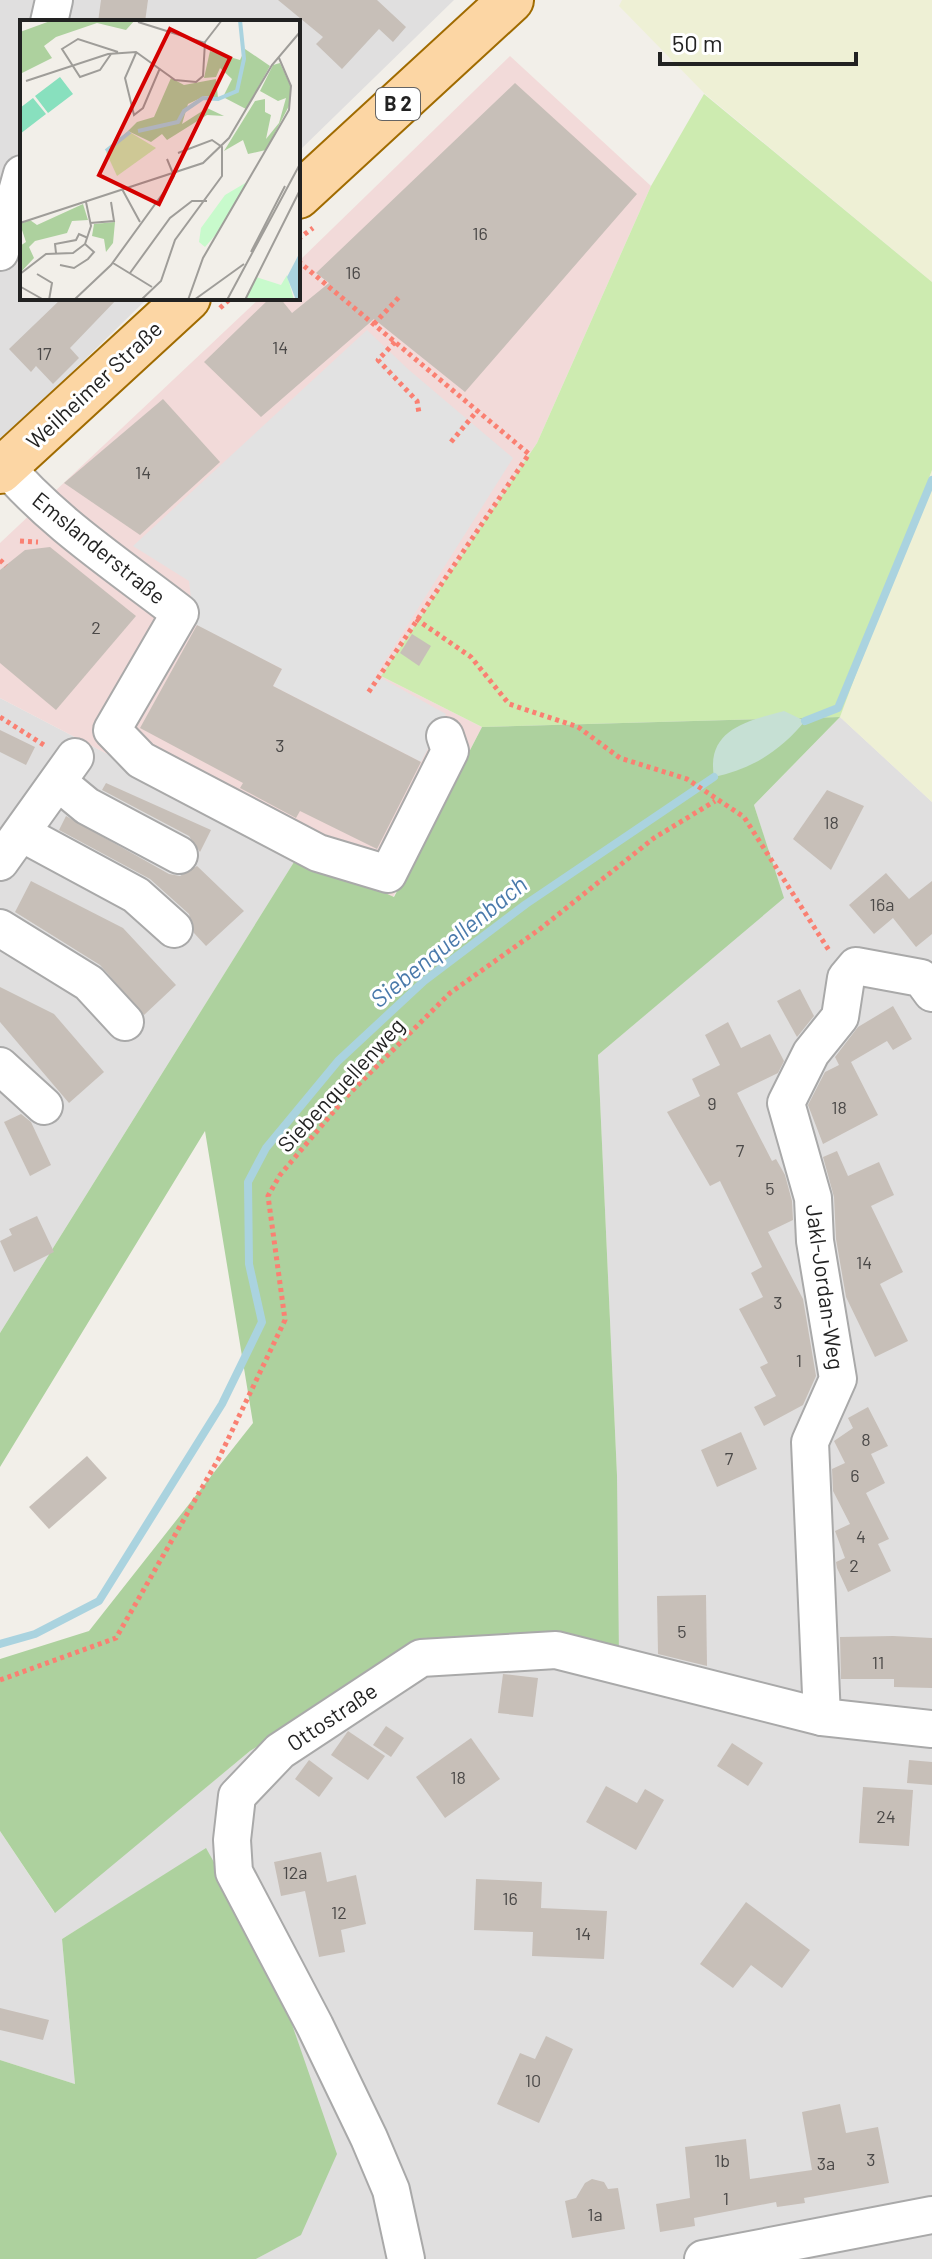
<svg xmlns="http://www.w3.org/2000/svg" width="932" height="2259" viewBox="0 0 932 2259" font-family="Barlow,sans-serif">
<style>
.residential{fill:#e0dfdf}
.commercial{fill:#f2dad9}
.farmland{fill:#eef0d5}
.grass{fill:#cdebb0}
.forest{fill:#add19e}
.wetland{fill:#c6e0d4}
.parking{fill:#e2e2e2}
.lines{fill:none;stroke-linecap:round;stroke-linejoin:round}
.stream{stroke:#aad3df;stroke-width:8}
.building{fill:#c7bfb8}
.minor-casing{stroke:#a9a9a9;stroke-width:40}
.major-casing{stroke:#a06b00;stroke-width:48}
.path{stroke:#fa8072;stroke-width:5;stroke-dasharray:4 4;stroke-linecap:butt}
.minor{stroke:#fff;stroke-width:36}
.major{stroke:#fcd6a4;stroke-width:44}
.labels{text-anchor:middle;stroke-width:6;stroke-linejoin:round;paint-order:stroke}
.number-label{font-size:18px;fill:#4b4948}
.shield{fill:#fff;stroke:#646464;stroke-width:2}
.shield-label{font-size:20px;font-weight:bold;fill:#222}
.street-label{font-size:22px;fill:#222;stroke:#fff}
.water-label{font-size:24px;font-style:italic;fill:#4a7aab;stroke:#fff}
.inset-river{fill:none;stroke:#aad3df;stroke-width:4}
.inset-road{fill:none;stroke:#9f9d99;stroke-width:2}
.view{fill:#d40000;fill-opacity:0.15;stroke:#d40000;stroke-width:4}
.inset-edge{fill:none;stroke:#222;stroke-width:4}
</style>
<rect width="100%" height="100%" fill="#f2efe9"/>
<g class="residential">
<path d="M0,0H454L298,152V22H22V298H148L0,442Z"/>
<path d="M0,698L299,854L0,1333Z"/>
<path d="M840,717L932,802V2259H256L301,2234L206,1849L62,1939L75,2084L0,2060V1831L54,1912L250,1751L417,1649L617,1475L598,1055L783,898L754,805Z"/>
</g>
<path class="commercial" d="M510,56L651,186L537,443L381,676L482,727L393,897L299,854L0,698V543L260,298H298V262Z"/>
<g class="farmland">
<path d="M622,0H932V282L705,94L619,6Z"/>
<path d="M932,470V802L840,717Z"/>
</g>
<path class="grass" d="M704,94L932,282V470L840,717L482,727L381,676L537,443L651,186Z"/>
<g class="forest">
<path d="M840,717L754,805L784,898L598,1055L617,1475L619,1659L417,1649L250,1751L55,1913L0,1831V1659L89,1631L253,1423L205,1131L0,1467V1333L299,854L394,897L482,727Z"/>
<path d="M206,1848L271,1964L337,2154L301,2235L256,2259H0V2060L75,2084L62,1939Z"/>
</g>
<path class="wetland" d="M784,711L805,721C780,751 752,769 714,777C706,730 746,721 784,711Z"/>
<path class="parking" d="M367,330L409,370L513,458L376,675L446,714L421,762L273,686L282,669L194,624L189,581L133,546Z"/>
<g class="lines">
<g class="stream">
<path d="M805,721L838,708L932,480"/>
<path d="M0,1644L35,1634L99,1601L222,1404L262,1322L249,1264L248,1182L266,1148L338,1061L424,981L526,904L714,777"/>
</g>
</g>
<g class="building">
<path d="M101,0H148L145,22H98Z"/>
<path d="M278,0H377L406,27L393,42L379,29L342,69L316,44L323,37Z"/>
<path d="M515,83L637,194L465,392L374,319L261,417L204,362L270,298H280L292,313L329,283L316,273Z"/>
<path d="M62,298H118L70,348L79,358L53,384L36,366L31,372L9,349Z"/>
<path d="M163,399L220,462L140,535L64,483Z"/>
<path d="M50,547L136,616L56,710L0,663V570L25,550Z"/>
<path d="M197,625L282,669L273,686L421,762L377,849L300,811L296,818L240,788L243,783L140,728Z"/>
<path d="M412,634L431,646L419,666L400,653Z"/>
<path d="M0,730L35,747L26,765L0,752Z"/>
<path d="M106,783L211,830L200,852L189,836L102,790Z"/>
<path d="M827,790L864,806L831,870L793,839Z"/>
<path d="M66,816L169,874L180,876L197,866L244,911L206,946L194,933L189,914L150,879L59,830Z"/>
<path d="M886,873L909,899L932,881V934L916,947L893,918L874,934L849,905Z"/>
<path d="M31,881L123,928L176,985L144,1015L100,965L15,912Z"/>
<path d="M0,987L54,1014L104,1072L69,1103L0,1022Z"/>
<path d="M800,989L814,1016L797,1037L777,1001Z"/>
<path d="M893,1006L912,1039L893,1050L887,1041L851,1062L878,1115L823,1144L808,1105L825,1072L839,1065L835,1057L858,1027Z"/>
<path d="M728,1022L741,1048L770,1034L784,1061L778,1073L737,1093L772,1161L776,1159L785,1175L792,1201L793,1220L768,1232L803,1299L816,1376L803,1405L764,1426L754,1407L776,1396L760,1367L768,1363L739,1309L763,1297L751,1273L762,1267L720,1181L710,1186L667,1112L700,1096L692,1079L720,1065L705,1035Z"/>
<path d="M21,1114L31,1122L51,1165L30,1176L4,1122Z"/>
<path d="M837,1151L848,1176L879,1162L894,1195L871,1206L903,1272L880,1284L908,1341L875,1357L846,1297L836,1239L834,1197L823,1157Z"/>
<path d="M37,1216L54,1252L14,1272L0,1241L12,1235L9,1229Z"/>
<path d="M868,1407L888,1446L871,1454L885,1483L866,1493L889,1539L878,1544L891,1571L848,1592L837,1568L836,1562L845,1558L835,1531L850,1524L833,1491L832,1469L845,1463L834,1441L853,1428L848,1418Z"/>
<path d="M741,1432L757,1469L717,1487L701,1450Z"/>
<path d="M87,1456L107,1478L49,1529L29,1507Z"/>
<path d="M706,1595L707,1666L658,1654L657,1596Z"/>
<path d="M893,1636L932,1638V1688L894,1687V1679H841L840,1637Z"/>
<path d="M503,1674L538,1678L533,1717L498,1713Z"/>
<path d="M386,1726L404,1738L391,1757L373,1745Z"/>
<path d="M348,1731L385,1756L368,1780L331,1755Z"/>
<path d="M471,1738L500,1779L445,1818L416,1777Z"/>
<path d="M732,1743L763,1763L748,1786L717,1766Z"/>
<path d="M309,1760L333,1778L319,1797L295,1779Z"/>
<path d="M909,1760L932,1762V1785L907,1783Z"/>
<path d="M606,1786L637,1803L645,1789L664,1800L636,1850L586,1822Z"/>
<path d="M863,1787L913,1790L909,1846L859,1843Z"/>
<path d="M321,1852L327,1882L356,1875L366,1924L341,1930L345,1952L319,1957L305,1891L281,1896L274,1862Z"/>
<path d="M476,1879L542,1882L541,1908L607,1911L604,1959L532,1956L533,1932L474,1930Z"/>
<path d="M746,1902L810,1950L782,1988L751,1965L733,1988L700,1964Z"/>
<path d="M0,2008L49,2020L43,2040L0,2030Z"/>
<path d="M546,2036L573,2049L539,2123L497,2104L520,2053L535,2059Z"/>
<path d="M840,2104L846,2133L878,2127L889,2183L804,2198L805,2203L777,2207L776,2202L694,2218L695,2226L660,2232L656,2204L690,2198L685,2147L746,2139L750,2179L812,2170L802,2112Z"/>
<path d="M592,2179L604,2182L608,2189L618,2188L625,2229L572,2238L565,2201L576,2198L585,2183Z"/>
</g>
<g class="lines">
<defs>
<g id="minor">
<path d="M49,22L54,0"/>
<path d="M0,252L22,174"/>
<path d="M0,460C50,521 118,565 180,613L112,730L141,760L318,853L388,874L450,751L445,736"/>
<path d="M58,782L87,806L179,855"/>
<path d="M23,834L136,895L174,929"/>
<path d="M0,862L75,757"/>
<path d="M0,928L89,983L125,1022"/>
<path d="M0,1066L44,1106"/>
<path d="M822,1717L810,1442L838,1379L815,1241L813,1198L786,1103L811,1053L840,1017L846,978L856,966L921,978L932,993"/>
<path d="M406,2259L391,2190L369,2138L315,2026L234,1872L232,1840L237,1796L280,1751L421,1658L556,1650L822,1717L932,1729"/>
<path d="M703,2259L932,2215"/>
</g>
<g id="major">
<path d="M298,196L511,0"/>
<path d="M0,471L188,298"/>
</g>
</defs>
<use href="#minor" class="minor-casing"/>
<use href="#major" class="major-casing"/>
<g class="path">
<path d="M298,239L313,228"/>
<path d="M298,261L529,454L368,693"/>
<path d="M220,308L231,298"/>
<path d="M374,324L401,295"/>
<path d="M395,342L378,360L417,401L419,413"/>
<path d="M451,442L477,411"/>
<path d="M20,541L38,542"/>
<path d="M0,560L6,566"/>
<path d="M416,619L471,657L509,704L578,727L620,758L687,779L744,817L830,952"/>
<path d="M0,717L47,747"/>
<path d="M0,1680L116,1638L219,1458L285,1320L268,1196L280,1175L346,1097L450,993L540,929L654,838L715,801"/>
</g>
<use href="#minor" class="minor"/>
<use href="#major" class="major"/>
</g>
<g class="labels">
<g class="number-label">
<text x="480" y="240">16</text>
<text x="353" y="279">16</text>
<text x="280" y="354">14</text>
<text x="44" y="360">17</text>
<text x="143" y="479">14</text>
<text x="96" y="634">2</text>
<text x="280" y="752">3</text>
<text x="831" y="829">18</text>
<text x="882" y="911">16a</text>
<text x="712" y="1110">9</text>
<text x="839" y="1114">18</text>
<text x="740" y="1157">7</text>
<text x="770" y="1195">5</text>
<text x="864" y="1269">14</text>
<text x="778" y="1309">3</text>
<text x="799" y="1367">1</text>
<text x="866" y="1446">8</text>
<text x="729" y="1465">7</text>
<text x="855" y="1482">6</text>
<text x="861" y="1543">4</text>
<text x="854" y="1572">2</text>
<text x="682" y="1638">5</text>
<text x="878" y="1669">11</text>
<text x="458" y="1784">18</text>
<text x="886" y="1823">24</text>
<text x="295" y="1879">12a</text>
<text x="510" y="1905">16</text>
<text x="339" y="1919">12</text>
<text x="583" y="1940">14</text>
<text x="533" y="2087">10</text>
<text x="871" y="2166">3</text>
<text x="722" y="2167">1b</text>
<text x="826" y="2170">3a</text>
<text x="726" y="2205">1</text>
<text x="595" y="2221">1a</text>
</g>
<rect class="shield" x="376" y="88" width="44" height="32" rx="6"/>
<g class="shield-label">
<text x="398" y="111">B 2</text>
</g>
<g class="street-label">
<text transform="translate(94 385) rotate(-43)" y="8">Weilheimer Straße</text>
<text transform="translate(99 548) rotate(39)" y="8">Emslanderstraße</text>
<text transform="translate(341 1085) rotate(-47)" y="8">Siebenquellenweg</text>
<text transform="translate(825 1287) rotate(82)" y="8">Jakl-Jordan-Weg</text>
<text transform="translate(332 1717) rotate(-34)" y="8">Ottostraße</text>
</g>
<g class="water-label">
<text transform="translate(449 942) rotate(-39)" y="8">Siebenquellenbach</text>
</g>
</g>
<g transform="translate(20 20)">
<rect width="280" height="280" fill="#f2efe9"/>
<path d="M108,111L136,128L97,156L86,132Z" fill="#cdebb0"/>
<path d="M33,0H115L106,10L77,3L36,17L24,26L32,38L0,54V12ZM225,29L250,46L226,89L203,77L212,59L200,48L196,57L184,58L190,31L220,40ZM260,43L270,65V84L246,130L228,134L223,120L204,131L235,81L245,79V92L251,95L246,119L259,103L266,78L258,81L240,71L253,45ZM151,58L164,65L196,59L198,78L185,76L168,84L162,104L187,88L204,96L187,95L147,120L142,114L131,122L108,111L117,102L134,97ZM63,184L68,200L52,201L47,213L15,221L9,227L14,238L0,253V226L6,222L0,204L10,200L17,205ZM95,202L93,223L86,232L84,219L72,216L74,204Z" fill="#add19e"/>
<path d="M227,162L198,212L185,227L179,222L181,208L205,175ZM267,255L274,280L226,279L236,257L261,265Z" fill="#c8facc"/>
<path d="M40,57L53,74L28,93L15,76ZM13,78L26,94L0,114V88Z" fill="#88e0be"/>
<path d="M280,232V280H276L267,257Z" fill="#aad3df"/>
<path class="inset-river" d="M118,111L158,102L164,91L183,78L198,79L217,71L224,39L220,0M86,131L110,112"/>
<path class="inset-road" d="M118,2L185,23M116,33L105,58L114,95L123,88L140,48M91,34L80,50L60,57L42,29L58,19L98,32M6,61L88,34L116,32L155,60L176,62L183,56L185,22L202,0M102,169L120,202M0,203L183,143L209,118L252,45L280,12M70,203L94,201L91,182M231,232L265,166M36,233L35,224L56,220L59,214L68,218M93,243L132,267M40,245L54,248L68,239L74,232L65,224M110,253L150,198L172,181H187M0,254L26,234L53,233L65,224L71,206L66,182M17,254L32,263L29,280M1,267L24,280M54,280L91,245L149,165L154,156L147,139M121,280L141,261L155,220L202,156V127L192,120L158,133M168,280L183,238L269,90L271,66L259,38M174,280L224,244M207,280L280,144M225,280L280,170"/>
<path class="view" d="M150,9L210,38L139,184L79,155Z"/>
<rect width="280" height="280" class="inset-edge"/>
</g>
<path d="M660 52v12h196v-12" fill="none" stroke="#222222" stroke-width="4"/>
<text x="672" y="52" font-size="24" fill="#222222" stroke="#ffffff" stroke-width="6" paint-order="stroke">50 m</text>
</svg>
